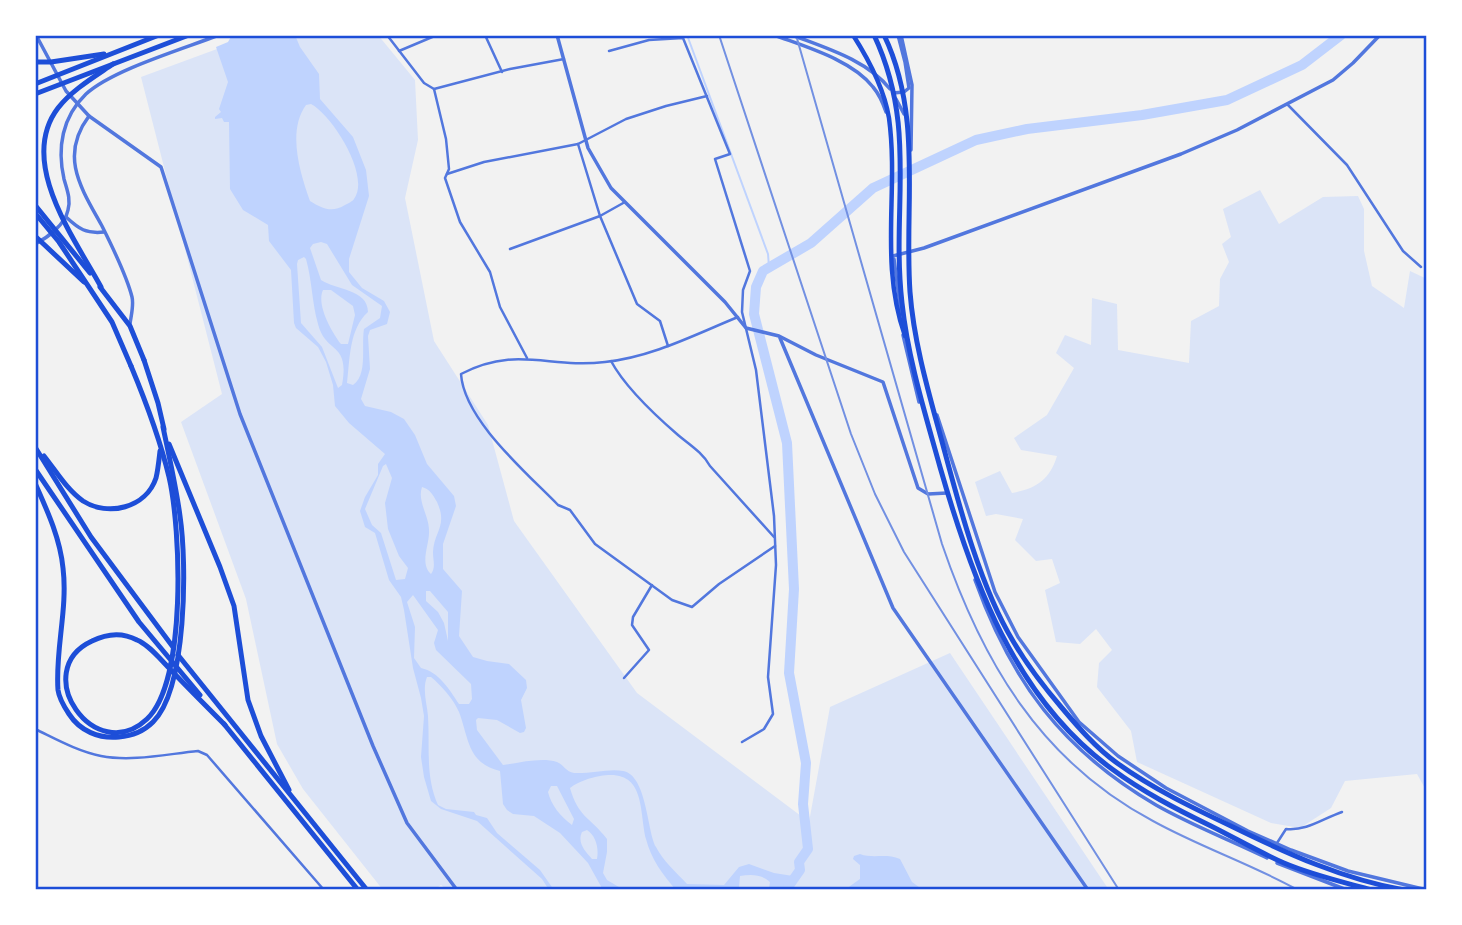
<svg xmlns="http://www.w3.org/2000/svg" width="1462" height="925" viewBox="0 0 1462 925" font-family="'DejaVu Sans',sans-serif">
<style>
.green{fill:#dbe4f7}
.water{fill:#bfd3fe;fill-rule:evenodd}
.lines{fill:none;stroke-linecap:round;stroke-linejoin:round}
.stream{stroke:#bfd3fe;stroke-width:2}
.river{stroke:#bfd3fe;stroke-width:10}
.minor{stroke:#5277de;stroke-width:2.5}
.tertiary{stroke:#5277de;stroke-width:3.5}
.primary{stroke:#1d4ed8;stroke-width:4.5}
.trunk{stroke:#1d4ed8;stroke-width:5}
.motorway{stroke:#1d4ed8;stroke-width:5}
.rail{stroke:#7290e2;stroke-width:2}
.neatline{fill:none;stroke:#1d4ed8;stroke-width:2.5}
</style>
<rect width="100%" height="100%" fill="#f2f2f2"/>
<g class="green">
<path d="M255,35H378L415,80L418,140L405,198L434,341L488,425L514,521L637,693L809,822L830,707L950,653L1109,890H447L441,885L434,890H383L303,789L277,744L246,599L181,422L222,394L141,77Z"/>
<path d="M1260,190L1279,224L1323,197L1358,196L1364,209V251L1372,286L1404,308L1410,271L1427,279V792L1417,774L1345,781L1331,808L1300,828L1271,823L1137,762L1131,731L1097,687L1099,663L1112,650L1096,629L1080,644L1056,642L1045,590L1060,583L1052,559L1036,561L1015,540L1023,519L996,514L986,516L975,482L1000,471L1012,493C1035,489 1050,480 1057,456L1021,450L1014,438L1047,415L1074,368L1056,353L1065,335L1091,345L1092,298L1117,304L1118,350L1189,363L1191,321L1219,306L1220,279L1229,262L1222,244L1231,237L1223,209Z"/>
</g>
<g class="water">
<path d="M232,35H295L300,47L319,74L320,99L353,137L366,170L369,196L349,259V272L362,288L384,301L390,312L387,324L370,330L368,336L370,369L361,399L365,406L391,412L404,419L415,435L427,464L454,496L456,506L443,544V569L462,591L459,636L473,657L487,661L509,664L526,680L527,688L521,700L526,728L524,732L520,733L497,720L478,718L476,720L477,730L503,765C519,763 541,757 557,762C564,765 566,772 574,773C590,774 610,768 623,771C647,775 647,831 656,847C663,861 676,872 687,884L724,885L739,867L749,864L774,873L793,876L797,880L792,890H759L769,889L770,882C761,874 751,874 740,876L739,887L745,890H676C663,875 651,859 646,839C639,810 646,768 600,776C590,778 579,781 570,788C578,817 590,817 607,839V852L603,873L607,880L624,890H603L588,863L560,833L534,816L513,814L507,810L503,804L500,771C467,763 469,738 459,712C454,700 441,685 431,677H427C422,689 427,704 428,716C430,747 425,776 438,805L446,809L474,812L476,815L487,818L497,833L540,870L554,890H549L542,879L477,821L441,809L431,801L424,777L421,757L424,716L421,698L413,668L404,610L401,597L389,580L375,533L365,527L360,511L365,497L378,475V464L385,454L349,423L335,406L333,385L326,362L318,347L296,328L294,323L291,270L269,241L268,225L243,210L230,189L229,122H224L222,118L215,119V117L221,112L219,109L228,82L216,47L228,42ZM311,104C332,115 371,176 354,199C353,201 347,204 345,205C332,213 323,209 310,201C300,173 287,131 306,105ZM321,242L327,244L352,285L382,306L380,318L364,329C361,346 368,375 353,385L347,383C350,359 349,329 368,312C368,289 336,290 321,280L310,248L313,244ZM304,257L306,259C312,280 312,303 318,324C326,355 350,341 342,385L338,388L322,347L301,323L297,264L298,260ZM323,290H331L353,306L355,315L348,344H341C332,332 316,305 323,290ZM386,464L392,478L385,503L388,529L399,556L408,568L405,579L396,580L381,533L372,525L365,509L383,466ZM422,487C430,489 433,495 437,502C448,526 434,531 433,552C433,561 436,567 431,574C419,563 430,544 429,530C429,516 417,501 422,487ZM426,591H430L448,612V641L444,623L438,612L426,601ZM413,595L438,630L434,643L436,650L471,684L472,699L469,704H459C449,689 439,672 421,668L414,658L415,627L407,602ZM551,786H557L574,819L572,825C561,817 551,805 548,792ZM587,830C596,836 599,848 597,859H592C585,851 577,843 582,832Z"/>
<path d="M860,854C873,859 886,853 900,859L912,882L923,890H838L846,889L860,879V865L853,859L854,856Z"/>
</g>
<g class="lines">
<path class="stream" d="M687,35L768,254L769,267"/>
<path class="river" d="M786,890L800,870L799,862L808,849L803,804L806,763L789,673L794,589L787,443L754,314L756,287L763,271L811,243L873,188L976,140L1027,129L1142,115L1227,100L1302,65L1341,35"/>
<g class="minor">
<path d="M387,35L424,83L434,89L510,69L564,59"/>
<path d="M485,35L502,72"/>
<path d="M399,51L437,35"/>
<path d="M609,51L649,40L683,38L730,154L715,159L750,271L743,290L742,312L756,370L774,516L776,565L768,677L773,714L764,729L742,742"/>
<path d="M434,89L446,139L449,169L445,178L460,222L490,272L500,307L527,358"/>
<path d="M1288,105L1347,165L1403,251L1421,267"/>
<path d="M578,144L600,216L637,304L660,321L668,346"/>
<path d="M447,174L484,162L578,144L626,119L666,106L707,96"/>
<path d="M510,249L600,216L625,202"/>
<path d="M738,317C694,335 652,357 605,362C549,369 517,345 461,374C464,420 527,473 558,505L570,510L595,544L672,600L692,607L719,584L775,546"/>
<path d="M611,361C625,387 656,416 678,435C690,445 703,453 710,466L774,537"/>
<path d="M624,678L649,650L632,625L633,617L652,585"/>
<path d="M35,729C56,739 77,751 101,756C132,762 167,754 198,751L207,755L324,890"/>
<path d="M1277,843L1286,829C1307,831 1322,819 1342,812"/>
</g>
<g class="tertiary">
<path d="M36,35L66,91L89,116L161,167L240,414L373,746L407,823L457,890"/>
<path d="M557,35L588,148L611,188L725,302L746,328L779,336L816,355L883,382L918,488L928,494L947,493"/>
<path d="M774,35C806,47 852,60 873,87C879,94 883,103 886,112"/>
<path d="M792,35C826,48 867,60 890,89"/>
<path d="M901,35L912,85L911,150"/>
<path d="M893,93L904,92L909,88L905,62L898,35"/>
<path d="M896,99L904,114"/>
<path d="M89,116C59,156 81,188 102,226C111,244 127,277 132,297C134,305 131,316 130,324"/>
<path d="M66,217C79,229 86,234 104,232"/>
<path d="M35,244C47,238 65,225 68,210C71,199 67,190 64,179C57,148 62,117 86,94C112,70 183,49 219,35"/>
<path d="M893,256L924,248L1181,154L1237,130L1333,80L1353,63L1380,35"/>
<path d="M894,259L901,313"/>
<path d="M903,335L919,402"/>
<path d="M780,338L893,608L1088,890"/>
<path d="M937,415L995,592L1018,637L1079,722L1118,756L1166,788L1248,831L1291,850L1348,871L1427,890"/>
<path d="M975,580C1011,681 1062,750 1156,805C1191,825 1230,840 1267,858"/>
<path d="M1277,863L1347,890"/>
</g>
<path class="primary" d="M853,35C869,60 884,88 889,118C899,192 879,262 905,336"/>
<g class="trunk">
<path d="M874,35C918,129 891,207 902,303C908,359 925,413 940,467C972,579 1014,698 1112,769C1143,792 1176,809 1211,826C1235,838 1259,852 1284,863C1312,875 1343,882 1372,890"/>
<path d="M884,35C923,116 904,206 910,292C914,345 930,397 944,449C960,509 981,588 1013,641C1027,665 1044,687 1062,708C1078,727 1096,748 1117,763C1153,789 1193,808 1233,827C1288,854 1343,879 1404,890"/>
<path d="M35,62H51L104,54"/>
<path d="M35,84L159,35"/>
<path d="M35,94L189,35"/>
<path d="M35,205L90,273"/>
<path d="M35,213L59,242L112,322L131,366"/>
<path d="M35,236L84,282"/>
<path d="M100,287L130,326L144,360"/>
<path d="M101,287C75,239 17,162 58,108C72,90 94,77 113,64"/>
</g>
<g class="motorway">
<path d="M144,360L158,403L164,429"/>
<path d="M131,366C146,402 160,439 169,477C181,529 187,681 147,719C95,768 28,671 92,641C106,634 122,632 137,640C149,645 159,658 169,668C187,687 206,706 225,725"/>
<path d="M169,444L220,567L234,606L248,700L261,736L289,790"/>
<path d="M35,447L91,537L173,647"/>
<path d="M44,456C56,471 67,490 83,501C108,517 146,508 156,478C158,470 159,460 160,451"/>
<path d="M35,469L139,622L200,695"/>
<path d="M35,483C47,510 60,538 63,568C68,609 55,650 58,690C59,698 65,708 69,714C80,731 99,739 119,737C132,736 144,731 153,722C187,688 187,563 180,516C176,486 169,456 163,427"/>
<path d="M178,655L367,890"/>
<path d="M224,724L358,890"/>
</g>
<g class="rail">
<path d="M719,35L851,434L875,494L904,552L1119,890"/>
<path d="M796,35L942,544C982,661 1040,761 1153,821C1200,847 1251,864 1298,890"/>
</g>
</g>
<rect width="1462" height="925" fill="none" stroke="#ffffff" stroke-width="74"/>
<rect x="37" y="37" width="1388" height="851" class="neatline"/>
</svg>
